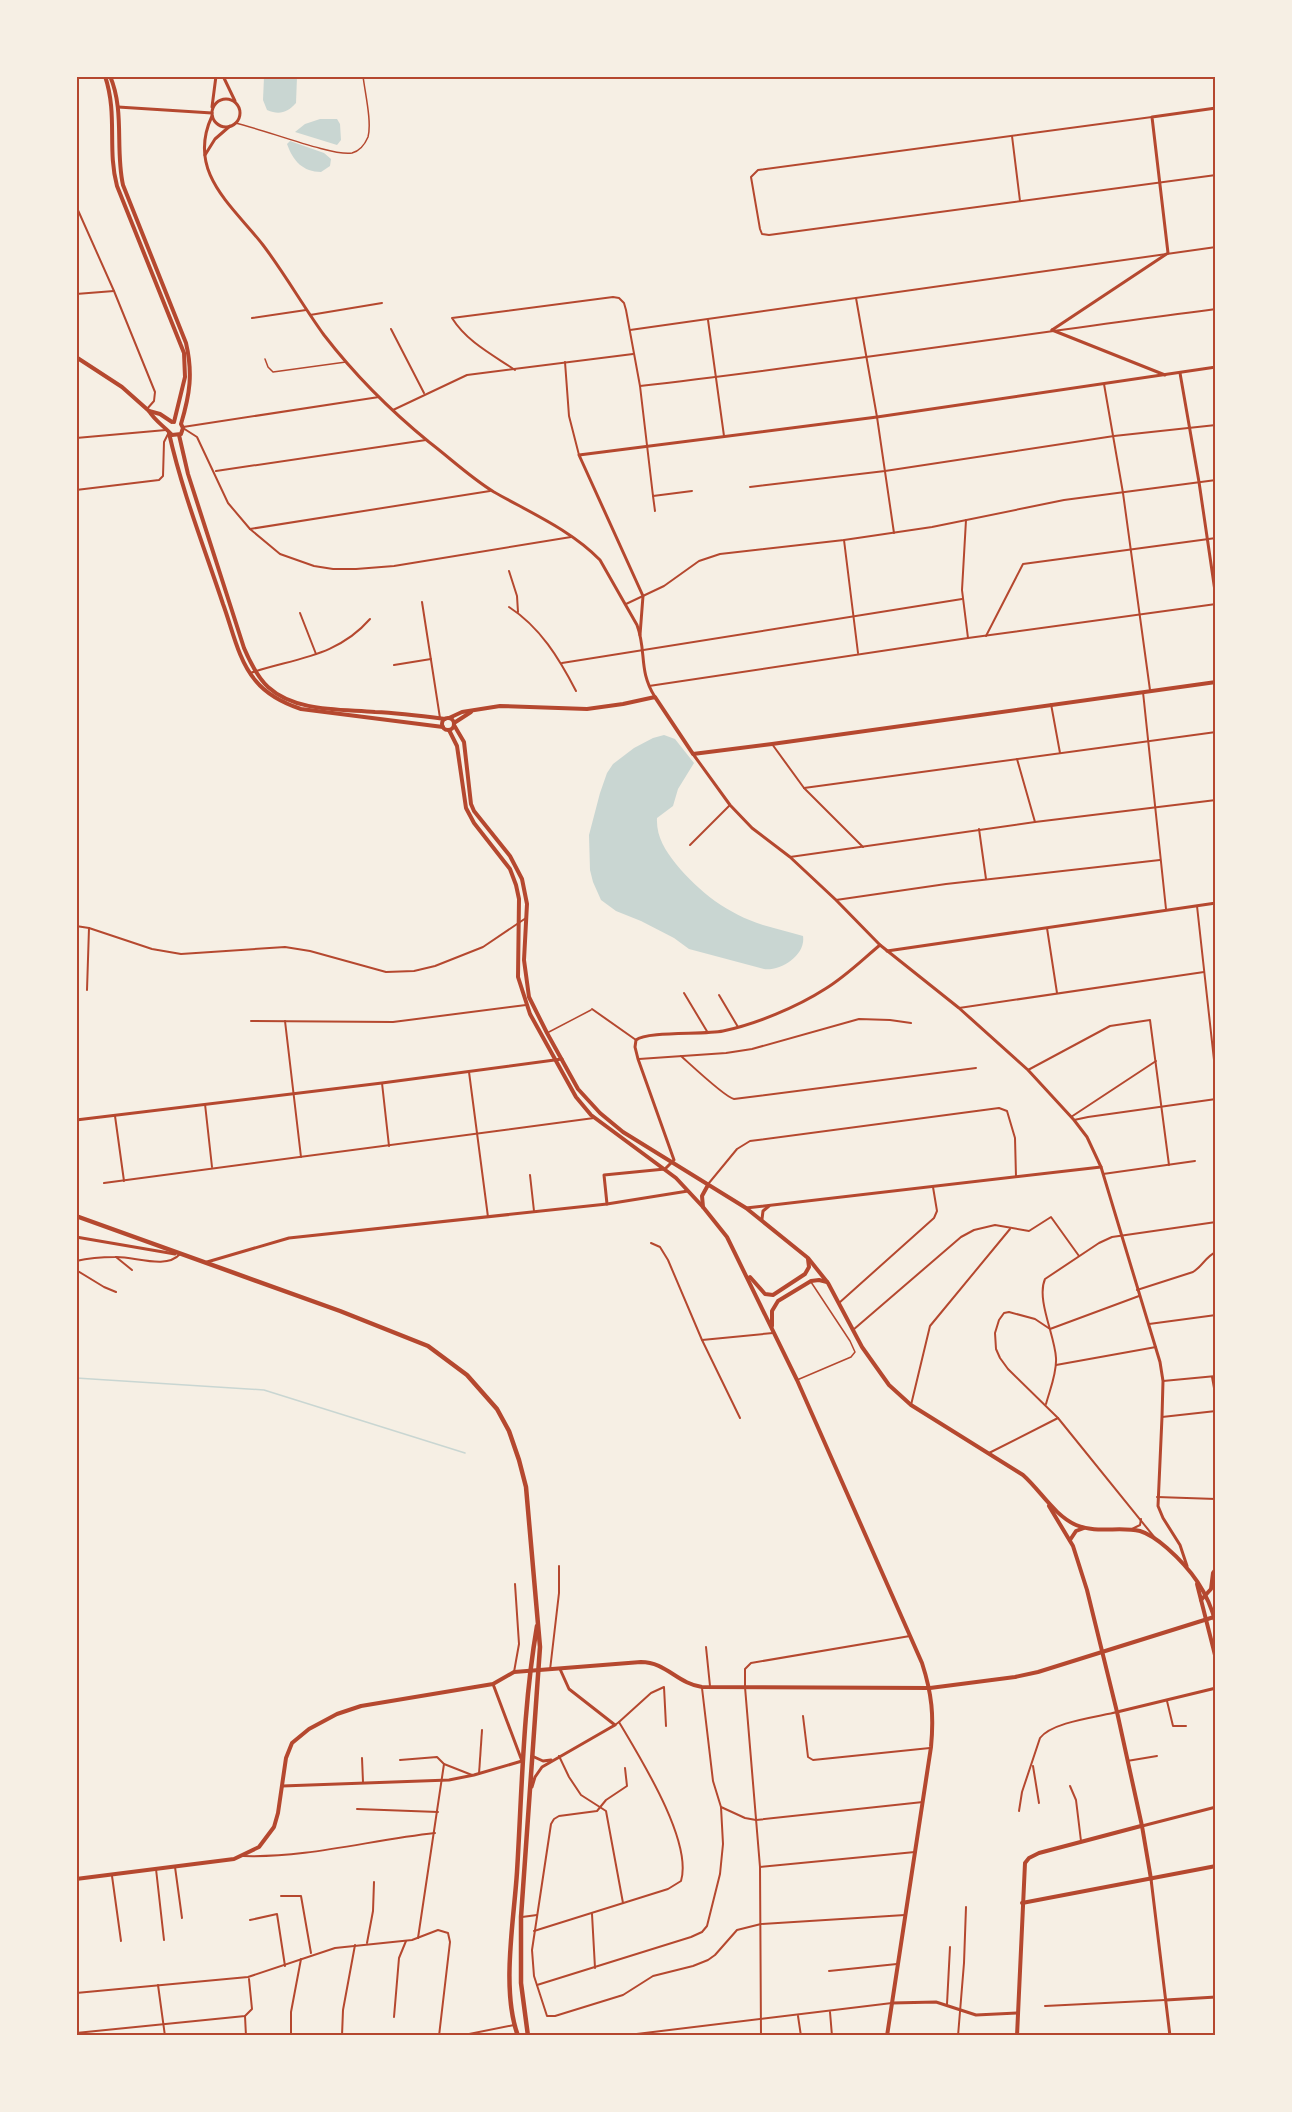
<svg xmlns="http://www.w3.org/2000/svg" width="1292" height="2112" viewBox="0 0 1292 2112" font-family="'Roboto Condensed',sans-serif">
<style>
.water{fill:#c9d6d2}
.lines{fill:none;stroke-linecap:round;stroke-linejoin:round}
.stream{stroke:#c9d6d2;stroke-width:1.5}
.service{stroke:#b5482f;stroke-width:1.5}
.minor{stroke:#b5482f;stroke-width:2}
.tertiary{stroke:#b5482f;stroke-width:3}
.secondary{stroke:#b5482f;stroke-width:4}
.trunk{stroke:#b5482f;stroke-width:4.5}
.neatline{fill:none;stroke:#b5482f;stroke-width:2}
</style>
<rect width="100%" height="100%" fill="#f6efe4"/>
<g class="water">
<path d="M264,77H297L296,103C287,113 279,115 267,110L263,100Z"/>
<path d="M320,119H337L340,124L341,140L337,145L295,132L305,124Z"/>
<path d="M290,141L324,153L331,159L330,166L321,172C303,172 293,161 287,144Z"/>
<path d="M664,735L675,739L694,763L678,789L673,806L657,818C656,836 665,850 676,864C699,892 728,914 763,925C776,929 790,932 803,936C806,955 781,971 764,969L689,949L674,938L641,921L616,911L601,900L593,882L590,870L589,835L600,793L607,773L613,764L634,748L653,738Z"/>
</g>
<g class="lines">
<path class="stream" d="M76,1378L264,1390L465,1453"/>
<g class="service">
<path d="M235,123C260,128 334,157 352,153C360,151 365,144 368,137C372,122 365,93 363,76"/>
<path d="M265,359L268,367L273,372L346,362"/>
<path d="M547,1033L591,1010"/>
<path d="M797,1380L851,1357L855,1352L850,1341L811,1282"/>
</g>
<g class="minor">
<path d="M1152,117L758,170L751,177L760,229L762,234L769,235L1216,175"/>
<path d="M1012,136L1020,201"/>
<path d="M77,208L114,291L155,392L154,401L147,409"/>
<path d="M76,294L114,291"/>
<path d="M856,298L877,417L894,533"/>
<path d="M310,315L382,303"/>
<path d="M252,318L306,310"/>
<path d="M708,320L724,436"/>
<path d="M391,329L424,393"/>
<path d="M630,330L1216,247"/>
<path d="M565,362L569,416L579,455"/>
<path d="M515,370C493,355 467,342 452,318L613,297L619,298L624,303L626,310L640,386L653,496L692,491"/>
<path d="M1104,384L1123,493L1150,690"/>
<path d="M640,386C832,364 1023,334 1216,309"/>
<path d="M393,410L467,375L633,354"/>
<path d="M183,427L379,397"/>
<path d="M183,428L197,437L228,503L250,529L280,554L314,566L333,569H356L394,566L571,537"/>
<path d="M76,438L166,430"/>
<path d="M216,471L426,440"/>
<path d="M750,487L885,471L1114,436L1216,425"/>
<path d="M76,490L159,480L163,476L164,442L168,434"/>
<path d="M653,496L655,511"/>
<path d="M966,520L962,590L968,638"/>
<path d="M250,529L490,491"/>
<path d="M844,540L858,653"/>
<path d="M509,571L517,596L518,612"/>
<path d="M422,602L440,718"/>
<path d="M626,604L664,586L699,561L720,554L844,540L932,527L1064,500L1216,480"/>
<path d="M509,607C540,627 559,658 576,691"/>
<path d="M300,613L316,654"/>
<path d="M986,636L1023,564L1216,538"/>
<path d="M562,663L962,599"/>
<path d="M394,665L431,659"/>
<path d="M250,673C295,658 337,657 370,619"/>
<path d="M649,686L968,638L1216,604"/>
<path d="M1143,692L1166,909"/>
<path d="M1051,704L1060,753"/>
<path d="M772,744L804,788L863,847"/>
<path d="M1017,759L1035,822"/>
<path d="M804,788L1216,732"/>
<path d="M979,829L986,879"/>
<path d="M690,845L730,805"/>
<path d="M790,857L1035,822L1216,800"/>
<path d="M836,900L946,884L1160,860"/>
<path d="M1197,906L1216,1078"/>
<path d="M76,926L89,928L152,949L181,954L285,947L310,951L386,972L414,971L435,966L483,947L526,918"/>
<path d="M1047,928L1057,993"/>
<path d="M87,990L89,928"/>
<path d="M684,993L708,1033"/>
<path d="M719,995L738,1027"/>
<path d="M959,1008L1204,972"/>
<path d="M592,1009L636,1040"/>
<path d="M251,1021L393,1022L526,1005"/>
<path d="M285,1021L301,1157"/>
<path d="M681,1056C690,1064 726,1098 734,1099L976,1068"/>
<path d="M639,1059L726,1053L752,1049L859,1019L890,1020L911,1023"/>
<path d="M1028,1070L1110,1026L1150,1020L1169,1165"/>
<path d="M469,1072L488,1217"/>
<path d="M382,1083L389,1146"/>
<path d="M205,1104L212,1167"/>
<path d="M115,1116L124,1181"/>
<path d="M1071,1117L1156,1061"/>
<path d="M1074,1120L1088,1117L1216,1099"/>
<path d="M1103,1174L1195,1161"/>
<path d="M530,1175L534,1211"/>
<path d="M104,1183L594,1118"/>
<path d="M709,1183L737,1149L750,1141L999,1108L1007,1111L1015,1138L1016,1177"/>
<path d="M651,1243L660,1247L668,1260L702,1340L740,1418"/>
<path d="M116,1257L132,1270"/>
<path d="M76,1261C89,1258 102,1257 115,1257C134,1256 166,1270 180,1254"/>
<path d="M76,1270L104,1287L116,1292"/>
<path d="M1137,1290L1193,1272C1203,1266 1205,1257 1216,1252"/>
<path d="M839,1303L934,1218L937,1211L933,1187"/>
<path d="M1149,1324L1216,1315"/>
<path d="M1050,1329L1035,1319L1009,1312L1004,1313L999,1320L995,1333L996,1349L1000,1358L1008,1369L1058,1418L1155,1538"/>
<path d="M1050,1329L1139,1296"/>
<path d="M853,1330L961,1237L974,1230L995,1225L1029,1231L1051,1217L1079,1256"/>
<path d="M702,1340L773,1333"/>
<path d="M1056,1365L1156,1347"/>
<path d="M1212,1377L1216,1399"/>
<path d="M1163,1381L1216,1376"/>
<path d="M1046,1404C1050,1389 1057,1373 1056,1358C1055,1336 1036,1299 1045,1279L1099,1243L1112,1237L1216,1222"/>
<path d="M911,1405L930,1326L1010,1229"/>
<path d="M1162,1417L1216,1411"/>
<path d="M989,1453L1058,1418"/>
<path d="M1157,1497L1216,1499"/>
<path d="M1132,1529L1140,1525L1141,1519"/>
<path d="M706,1647L710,1686"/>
<path d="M550,1670L559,1593V1566"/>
<path d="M514,1672L519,1644L515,1584"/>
<path d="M1167,1701L1173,1726H1186"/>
<path d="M803,1716L808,1757L813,1760L930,1748"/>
<path d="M619,1722L651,1693L664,1687L666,1726"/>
<path d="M559,1756L569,1777L581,1795L606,1811L623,1903"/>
<path d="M362,1758L363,1782"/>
<path d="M400,1760L437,1757L444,1764L472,1775"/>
<path d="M1127,1761L1157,1756"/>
<path d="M1033,1766L1039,1803"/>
<path d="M625,1768L627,1786L606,1800L597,1811L559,1816L554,1819L551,1824L532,1950L534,1976L547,2016H555L623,1995L653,1976L693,1966L708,1960L715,1955L737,1930L761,1924L905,1915"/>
<path d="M479,1774L482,1730"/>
<path d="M1070,1786L1076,1800L1081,1841"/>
<path d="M721,1807L745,1818L756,1820L923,1802"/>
<path d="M357,1809L438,1812"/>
<path d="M1019,1811L1022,1792L1040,1738C1052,1722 1097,1717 1117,1712"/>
<path d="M243,1856C308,1858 370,1840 435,1833"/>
<path d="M175,1867L182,1918"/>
<path d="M760,1867L915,1852"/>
<path d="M156,1869L164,1940"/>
<path d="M112,1876L121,1941"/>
<path d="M281,1896H301L311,1953"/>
<path d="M592,1914L595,1968"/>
<path d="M522,1917L537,1915"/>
<path d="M250,1920L277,1914L285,1966"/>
<path d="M534,1931L668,1889L681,1881C693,1841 639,1756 619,1722L615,1725"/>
<path d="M418,1938L444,1764"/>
<path d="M367,1943L373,1911L374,1882"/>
<path d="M829,1971L897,1964"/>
<path d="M158,1985L165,2036"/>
<path d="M537,1985L691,1937L702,1932L707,1926L720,1874L723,1844L721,1807L713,1781L702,1688"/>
<path d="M76,1993L248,1977L335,1948L412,1940L438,1930L448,1933L450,1942L439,2036"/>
<path d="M947,2004L950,1947"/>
<path d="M1045,2006L1165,2000"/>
<path d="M830,2012L832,2036"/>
<path d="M245,2016L246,2036"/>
<path d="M798,2016L801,2036"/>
<path d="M394,2017L399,1958L406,1941"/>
<path d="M76,2033L245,2016L252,2009L249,1979"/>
<path d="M291,2036V2012L301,1959"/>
<path d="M342,2036L343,2010L355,1945"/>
<path d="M459,2036L514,2025"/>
<path d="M620,2036L892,2003"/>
<path d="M761,2036L760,1867L745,1687V1669L751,1663L910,1636"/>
<path d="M958,2036L964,1963L966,1907"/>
</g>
<g class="tertiary">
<path d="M223,76L235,101"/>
<circle cx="226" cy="113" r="14"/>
<path d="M118,107L212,113"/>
<path d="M212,107L216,76"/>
<path d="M212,116C186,172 232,205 263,245C285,274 303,306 324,335C354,374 391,411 429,442C450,458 471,478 494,492C529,512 571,530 600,560L637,625C647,652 638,670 655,697"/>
<path d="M205,155L215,139L230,126"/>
<path d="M1052,330L1168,253L1152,117L1216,108"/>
<path d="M1052,330L1165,375"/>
<path d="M1180,373L1199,482L1216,598"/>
<path d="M640,635L643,596L579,455L877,417L1216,367"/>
<path d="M693,754L730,805L752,828L790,857L836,900L880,945L959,1008L1028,1070L1074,1120L1087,1137L1101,1167L1160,1362L1163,1381L1162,1417L1158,1506L1163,1518L1180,1545L1187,1566"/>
<path d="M887,951L1216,903"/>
<path d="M76,1120L382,1083L562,1059"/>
<path d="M607,1204L604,1175L665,1169L674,1160L638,1059L635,1047L636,1040C647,1031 704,1035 723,1031C756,1024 797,1007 825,989C845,977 862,960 880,945"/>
<path d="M746,1208L1101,1167"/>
<path d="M762,1219L763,1211L769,1206"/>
<path d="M76,1237L175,1254"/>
<path d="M207,1262L289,1238L607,1204L688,1191"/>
<path d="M1117,1712L1216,1688"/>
<path d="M532,1756L543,1761L551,1760"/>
<path d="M282,1786L449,1780L474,1775L522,1761L493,1684"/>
<path d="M532,1787L535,1777L542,1767L615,1725L569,1689L560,1669"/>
<path d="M1142,1826L1216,1807"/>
<path d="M1151,1879L1170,2036"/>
<path d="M1166,2000L1216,1997"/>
<path d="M892,2003L936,2002L976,2015L1017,2013"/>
</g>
<g class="secondary">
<path d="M105,76C118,115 107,149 117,186L184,353L185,377L174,422"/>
<path d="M110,76C125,111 115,149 123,185L186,343C193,373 190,394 181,424L183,428L181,434L172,435C165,427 155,421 149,411"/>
<path d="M76,357L122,387L149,411L160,414L172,422"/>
<path d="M169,433C182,491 204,547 223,604C232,628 238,660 255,680C267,695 283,703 301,709L443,727"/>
<path d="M179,435L188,474L244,648C250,662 257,677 268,687C295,712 341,709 375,712C398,713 422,716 445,719"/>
<path d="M449,718L462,712L500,706L587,709L623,704L655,697L693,754L772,744L1216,682"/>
<circle cx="448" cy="724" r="6"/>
<path d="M454,723L471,712"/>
<path d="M454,725L464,742L471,804L474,811L510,856L522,879L527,904L524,960L529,997L547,1033L578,1089L600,1113L623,1132L746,1208L808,1258L828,1283L862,1347L889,1385L911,1405L1023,1475C1041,1491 1054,1515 1076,1525C1097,1534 1119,1526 1140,1531C1150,1534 1159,1541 1167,1548C1191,1569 1208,1592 1216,1624"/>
<path d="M449,730L457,746L466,808L474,823L510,869L516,885L519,899L518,977L530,1014L576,1097L591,1115L676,1178L703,1207L727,1237L797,1380L922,1663C932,1694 934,1716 931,1747L887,2036"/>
<path d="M703,1207L702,1196L708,1185"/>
<path d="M750,1277L765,1294L773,1295L805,1274L809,1267L808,1259"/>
<path d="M772,1326V1311L778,1301L811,1281L819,1280L827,1282"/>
<path d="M1049,1506L1073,1546L1087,1590L1117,1712L1142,1826L1151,1879"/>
<path d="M1070,1540L1076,1531L1084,1528"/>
<path d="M1197,1584L1216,1659"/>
<path d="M1201,1600L1211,1589L1213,1573L1216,1569"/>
<path d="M76,1879L234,1859L259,1847L274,1827L278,1813L286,1758L292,1743L309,1729L337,1714L361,1706L493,1684L514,1672L641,1662C666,1662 678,1684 702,1687L930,1688L1015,1677L1038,1672L1214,1617"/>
<path d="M1022,1903L1216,1866"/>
<path d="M1017,2036L1025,1863L1029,1858L1039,1853L1141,1826"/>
</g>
<g class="trunk">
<path d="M76,1216L340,1311L428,1346L467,1375L497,1409L509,1431L519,1460L526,1487L540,1647L521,1917V1983L528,2036"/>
<path d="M518,2036C501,1990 514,1920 517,1872C522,1790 523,1707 537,1626"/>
</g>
</g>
<rect width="1292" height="2112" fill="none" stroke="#f6efe4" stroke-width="156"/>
<rect x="78" y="78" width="1136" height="1956" class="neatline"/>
</svg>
